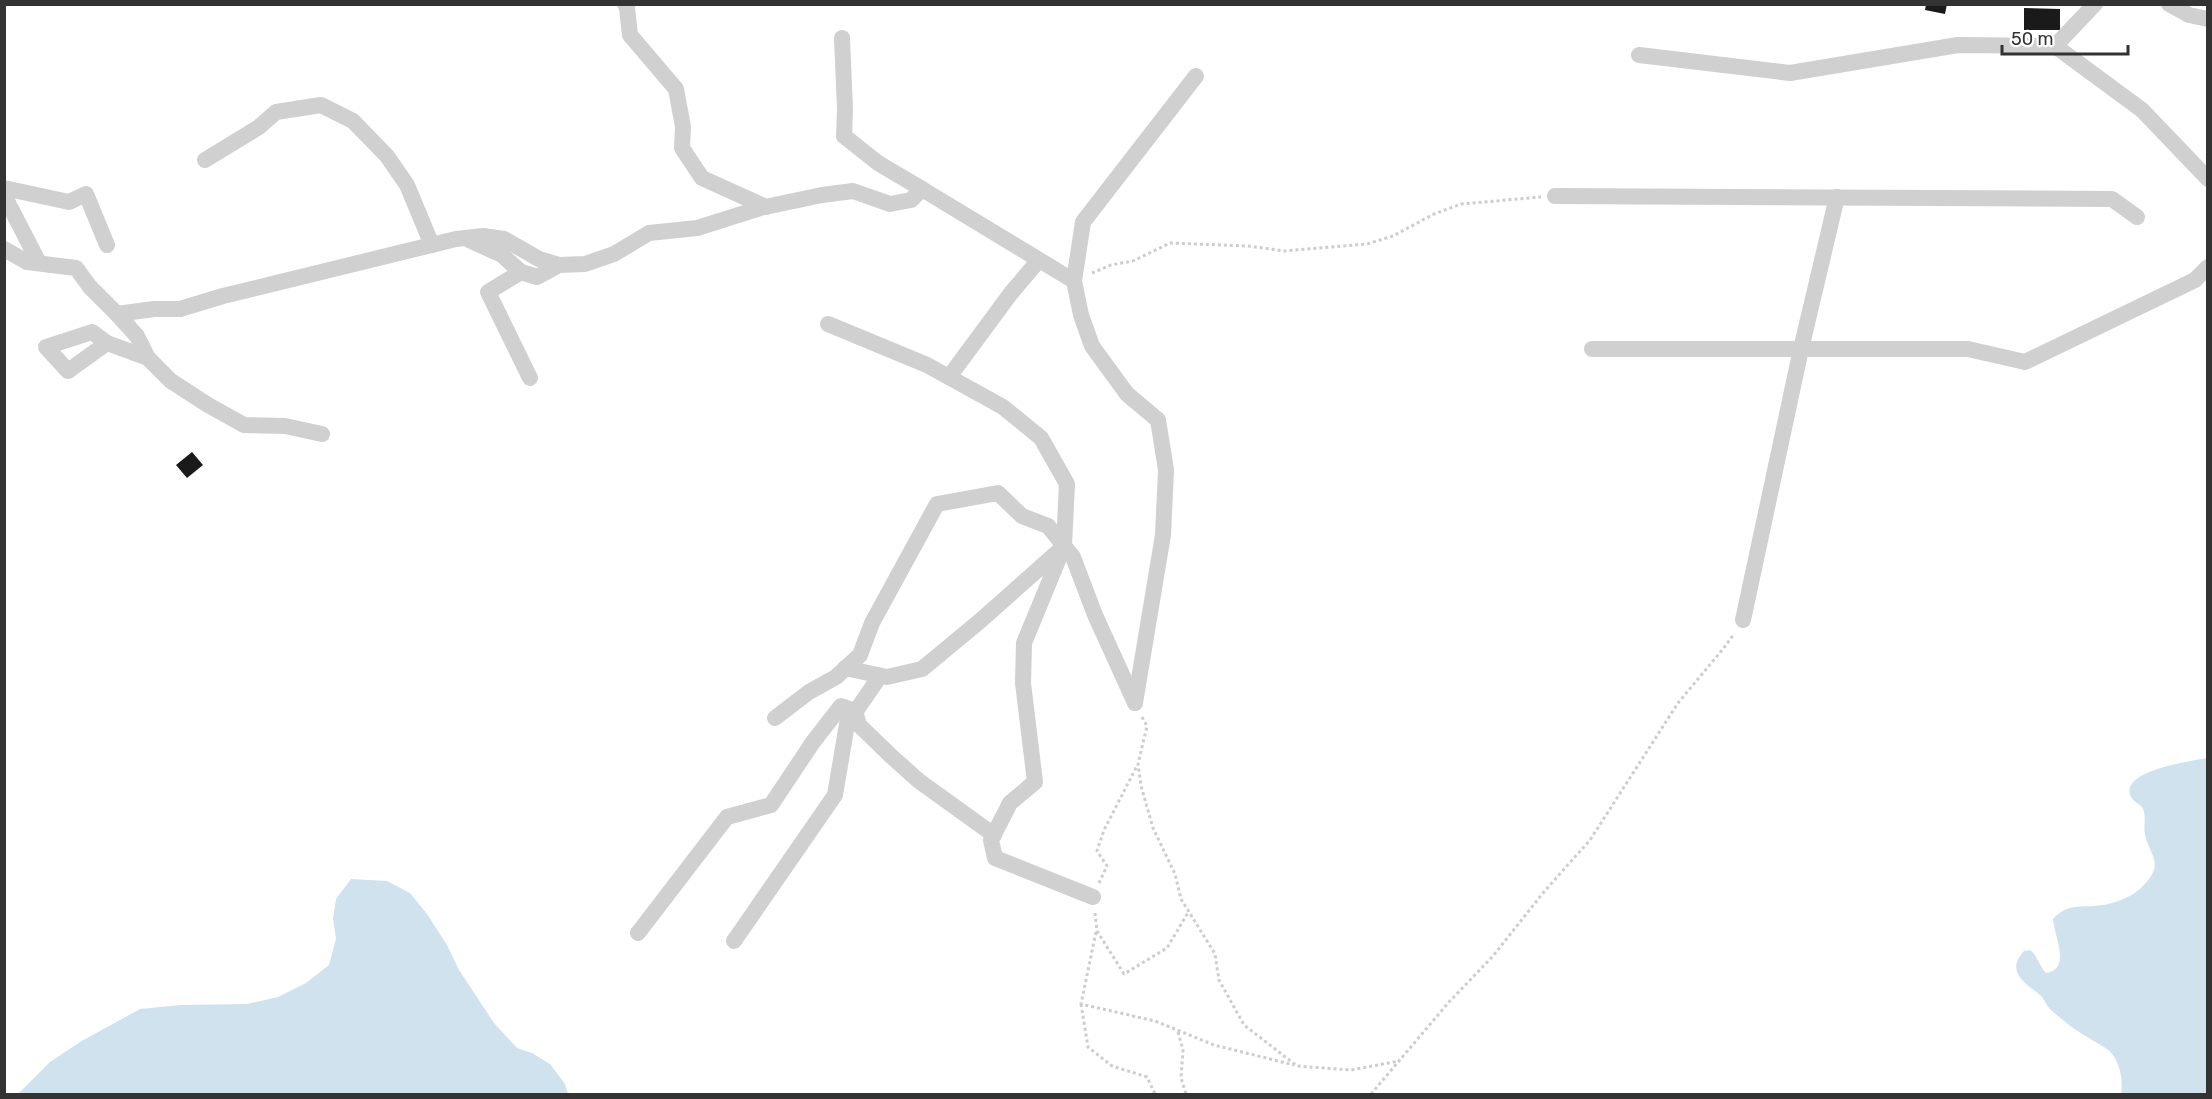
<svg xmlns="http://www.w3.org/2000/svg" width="2212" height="1099" viewBox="0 0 2212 1099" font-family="Rubik,sans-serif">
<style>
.water{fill:#cfe2ee}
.building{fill:#1a1a1a}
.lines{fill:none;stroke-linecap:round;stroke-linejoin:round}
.path{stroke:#cdcdcd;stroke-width:3;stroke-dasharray:3 3;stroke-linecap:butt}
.minor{stroke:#d0d0d0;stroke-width:16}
</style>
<rect width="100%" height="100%" fill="#fff"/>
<g class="water">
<path d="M2207,758V1094H2121C2123,1082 2121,1070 2115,1058C2109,1048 2098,1044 2089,1038C2076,1031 2062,1020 2051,1010C2046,1006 2045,999 2040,995C2025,983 2005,972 2024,951L2030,950C2037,955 2039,966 2046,973C2072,969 2054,936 2053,919C2066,905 2076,907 2094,906C2112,905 2132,898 2144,885C2166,862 2148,854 2145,834C2143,826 2147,815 2142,807C2138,803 2132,801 2130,794C2123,770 2192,761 2207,758Z"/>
<path d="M351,879L387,881L410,893L427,914L447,945L459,970L494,1023L517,1048L532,1053L550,1064L565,1084L568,1094H18L50,1062L80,1042L140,1009L181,1005L247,1004L278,997L306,983L329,965L336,939L333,918L336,899Z"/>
</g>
<g class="building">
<path d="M1926,4H1947L1945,14L1925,10Z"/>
<path d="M2024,8L2060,9V30H2024Z"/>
<path d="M192,452L203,465L187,478L176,465Z"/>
</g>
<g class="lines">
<g class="path">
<path d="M1092,273L1111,265L1133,261L1170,243L1248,246L1285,251L1367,244L1393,236L1434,214L1461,204L1541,197"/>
<path d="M1142,717L1147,726L1138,764L1141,786L1153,828L1175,874L1181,899L1215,954L1219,980L1244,1025L1297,1066L1351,1070L1399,1061"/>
<path d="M1099,883L1107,866L1097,851L1104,830L1137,766"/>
<path d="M1095,913L1097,931L1124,974L1167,948L1189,911"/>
<path d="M1096,932L1081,1004L1155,1021L1214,1045L1294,1065"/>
<path d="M1081,1004L1088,1047L1112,1066L1147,1077L1155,1094"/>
<path d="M1178,1032L1183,1050L1181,1078L1186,1094"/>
<path d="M1371,1094L1449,1002L1493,956L1543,893L1590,840L1678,703L1723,649L1734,634"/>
</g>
<g class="minor">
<path d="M625,4L627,8L630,35L676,89L683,127L682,148L702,178L766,207"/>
<path d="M2169,4L2189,15L2208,19"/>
<path d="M842,38L845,109L844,136L878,163L922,189"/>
<path d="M2055,46L2095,4"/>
<path d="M1639,55L1790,73L1958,45L2055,46L2142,110L2208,179"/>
<path d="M205,160L259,127L276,112L321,105L353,121L387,156L407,185L432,245"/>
<path d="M4,188L69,202L86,194L107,245"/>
<path d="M4,195L39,263"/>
<path d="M1555,196L2112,199L2137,217"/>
<path d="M469,240L502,255L521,272L537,277L559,265"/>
<path d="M4,249L27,262L76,268L90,287L117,314L154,309H180L223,296L456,239L483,236L504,239L539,259L559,265L585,264L614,254L649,233L697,228L760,208L822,195L853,191L890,204L911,200L922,189L1074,281"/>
<path d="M521,272L488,292L530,378"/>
<path d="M117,314L137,336L148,358L171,381L208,405L244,425L285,426L322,434"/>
<path d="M828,324L927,365L1003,407L1041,438L1067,484L1064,546L1024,643L1023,683L1035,782L1010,803L991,840L995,858L1093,897"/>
<path d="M107,343L68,371L46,347L92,332L107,343L148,358"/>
<path d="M1592,349H1968L2025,362L2195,280L2208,267"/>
<path d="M949,377L1011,293L1039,260"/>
<path d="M1743,620L1801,349L1837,197"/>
<path d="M845,668L887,677L922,669L980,621L1061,549"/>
<path d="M1135,703L1163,535L1166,470L1158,420L1127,394L1092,346L1081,315L1074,281L1083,222L1196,76"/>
<path d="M775,718L809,692L836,677L860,655L872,623L937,504L998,493L1022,516L1048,526L1073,557L1095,615L1135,703"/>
<path d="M638,933L727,817L771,805L813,742L841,706L855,711L859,725L891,756L919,781L994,835"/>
<path d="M734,941L835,795L847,724L880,676"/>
</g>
</g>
<rect width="2212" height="1099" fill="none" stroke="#333333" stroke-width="12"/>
<path d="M2002 45v9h126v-9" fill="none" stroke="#333333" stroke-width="3"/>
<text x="2011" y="45" font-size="18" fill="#333333" stroke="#ffffff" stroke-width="4.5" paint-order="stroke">50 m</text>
</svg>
